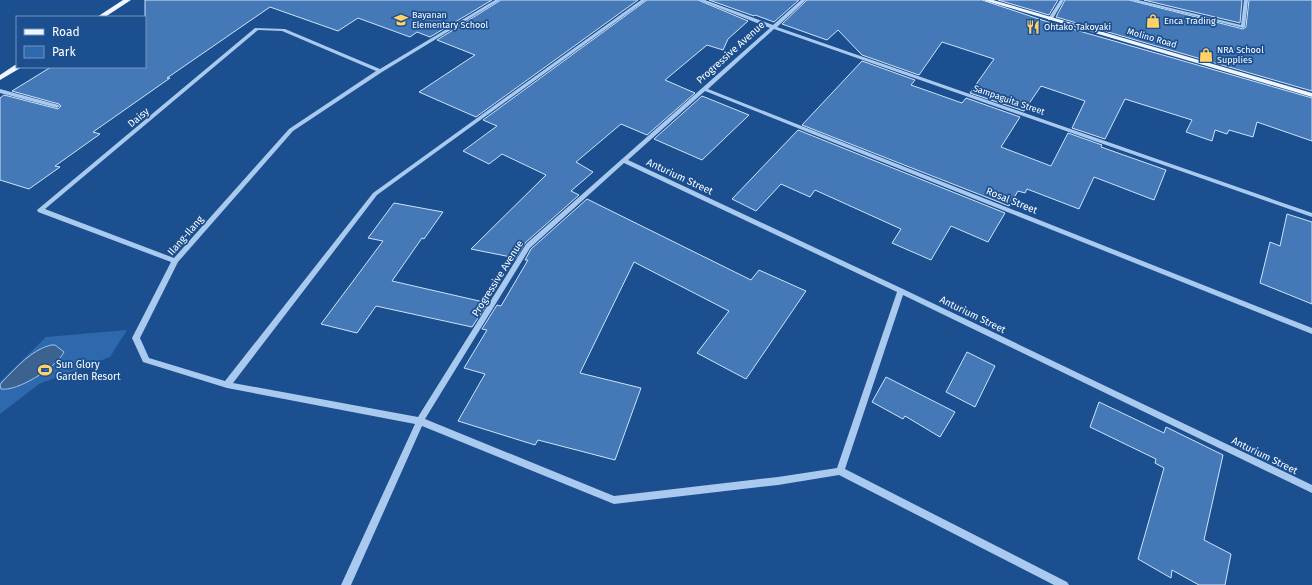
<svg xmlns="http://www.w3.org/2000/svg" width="1312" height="585" viewBox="0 0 1312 585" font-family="'Fira Sans',sans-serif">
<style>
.green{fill:#2e69ad}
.water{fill:#3c6290;stroke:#9cc4f0}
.building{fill:#4478b7;stroke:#cfe3fa}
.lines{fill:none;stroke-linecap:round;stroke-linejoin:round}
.minor{fill:#a9c9ee;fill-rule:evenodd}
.major{fill:#f0f6ff;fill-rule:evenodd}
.labels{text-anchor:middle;stroke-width:3.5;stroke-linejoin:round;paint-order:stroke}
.far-poi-label{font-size:9px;fill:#fff;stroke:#1b4f8f;text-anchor:start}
.far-street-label{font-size:9px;fill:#fff;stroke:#1b4f8f}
.street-label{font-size:10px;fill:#fff;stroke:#1b4f8f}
.poi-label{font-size:10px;fill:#fff;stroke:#1b4f8f;text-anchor:start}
</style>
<rect width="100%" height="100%" fill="#1b4f8f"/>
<path class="green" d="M127,330L110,357L39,384L0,414V382L46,337Z"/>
<path class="water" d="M51,345H55L64,352C57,367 17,392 1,389L0,385L2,382C16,368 31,350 51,345Z"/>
<g class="building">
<path d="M145,0H492L430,37L417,32L410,37L358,18L338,31L270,7L167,78H170L93,132L100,134L55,166L60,167L29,189L0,180V98L4,95L58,109L61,106L59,104L12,91L51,67H145Z"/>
<path d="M501,0H638L476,117L419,92L475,55L437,40Z"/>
<path d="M647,0H698L748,21L728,39L723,50L707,45L665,80L695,93L647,135L621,124L576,162L593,172L571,191L579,195L525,243L516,258L471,249L546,175L502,154L489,164L463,151L497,126L483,120Z"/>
<path d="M709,0H799L774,22L755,15L754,16Z"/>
<path d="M807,0H982L1048,22L1312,98V141L1257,122L1253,137L1229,130L1227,134L1215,130L1212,141L1186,132L1192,120L1125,99L1105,139L1072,128L1085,101L1041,86L1024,111L970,93L994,59L942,42L919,75L862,55L838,30L827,40L782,24Z"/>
<path d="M998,0H1058L1049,15Z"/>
<path d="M1065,0H1129L1243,29L1246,27L1249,0H1312V91L1056,17Z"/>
<path d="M1144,0H1242L1240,23Z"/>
<path d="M862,61L915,80L911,85L962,103L966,98L1020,117L1001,147L1051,166L1068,133L1102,145L1101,147L1166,170L1154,200L1094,177L1079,209L1027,189L1025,193L1018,191L1009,206L802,125Z"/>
<path d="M702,96L749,115L702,160L654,139Z"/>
<path d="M798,130L1005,213L988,242L951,226L931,260L892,243L901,229L815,190L810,197L781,184L756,211L732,199Z"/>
<path d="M587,199L751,280L759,270L806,291L746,379L697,353L729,311L634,262L580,373L641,388L615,460L538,440L535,445L458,421L485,374L464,368L487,330L482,329L497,305L501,306L528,260H525L531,249Z"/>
<path d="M394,203L443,212L424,239L422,238L392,281L488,303L472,327L376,306L357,333L321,324L383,241L368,238Z"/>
<path d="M1287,214L1312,222V304L1260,283L1270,242L1280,246Z"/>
<path d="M967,352L995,366L975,407L946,392Z"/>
<path d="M886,377L955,412L940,437L905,416L903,419L872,402Z"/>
<path d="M1099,402L1164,433L1166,427L1223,455L1204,540L1231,554L1225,585H1199L1172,570L1171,578L1138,559L1164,468L1155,463L1156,459L1090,427Z"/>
</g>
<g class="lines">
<g class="minor">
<path d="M495,0H500L382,72L293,131L178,262L140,338L149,358L225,381L373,193L641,0H646L377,195L233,383L418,417L526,244L770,28L699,0H705L773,25L801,0H806L777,27L1312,213V217L774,29L708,89L1312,328V334L705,91L628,160L903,289L1312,485V493L903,295L845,469L1067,582L1069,585H1054L839,475L778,485L614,504L422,426L351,585H341L415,424L227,388L143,362L132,338L171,262L38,212L37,210L255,28L285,29L380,69ZM258,30L282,31L376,71L289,129L174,258L45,209ZM624,163L897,292L837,468L778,477L614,496L425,419L530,248Z"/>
<path d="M1060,0H1064L1052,20H1048V19Z"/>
<path d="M1130,0H1138L1241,25L1244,0H1248L1245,27L1243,28Z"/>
<path d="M0,89L59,105L60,106L57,108L0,93Z"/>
</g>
<g class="major">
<path d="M123,0H131L105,17H97Z"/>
<path d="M983,0H993L1312,93V97Z"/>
<path d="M15,65L22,67L0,80V75Z"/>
</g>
</g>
<defs>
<symbol id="school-bare" viewBox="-9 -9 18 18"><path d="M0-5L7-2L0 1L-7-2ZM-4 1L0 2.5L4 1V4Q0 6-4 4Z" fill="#ffd166" stroke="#1b4f8f" stroke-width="2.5" paint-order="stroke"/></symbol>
<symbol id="shop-bare" viewBox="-9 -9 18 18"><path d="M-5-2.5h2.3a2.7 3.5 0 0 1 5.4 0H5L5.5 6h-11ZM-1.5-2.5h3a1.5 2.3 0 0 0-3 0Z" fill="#ffd166" stroke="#1b4f8f" stroke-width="2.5" paint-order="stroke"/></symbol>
<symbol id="restaurant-bare" viewBox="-9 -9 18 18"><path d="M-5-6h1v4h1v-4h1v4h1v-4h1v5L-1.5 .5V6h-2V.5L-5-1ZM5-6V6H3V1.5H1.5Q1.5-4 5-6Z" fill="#ffd166" stroke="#1b4f8f" stroke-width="2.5" paint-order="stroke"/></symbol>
<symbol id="stadium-bare" viewBox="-9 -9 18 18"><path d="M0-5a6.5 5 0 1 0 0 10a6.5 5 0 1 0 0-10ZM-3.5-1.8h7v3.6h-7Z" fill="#ffd166" stroke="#1b4f8f" stroke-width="2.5" paint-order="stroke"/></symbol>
</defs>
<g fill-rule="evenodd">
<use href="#school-bare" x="391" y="10" width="20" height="20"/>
<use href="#shop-bare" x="1143" y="11" width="20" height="20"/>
<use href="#restaurant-bare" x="1023" y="17" width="20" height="20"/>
<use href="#shop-bare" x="1196" y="45" width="20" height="20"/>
<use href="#stadium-bare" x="35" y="360" width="20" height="20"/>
</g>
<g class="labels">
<g class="far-poi-label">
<text x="412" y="18">Bayanan<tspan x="412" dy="10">Elementary School</tspan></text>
<text x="1164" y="24">Enca Trading</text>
<text x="1044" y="30">Ohtako Takoyaki</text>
<text x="1217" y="53">NRA School<tspan x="1217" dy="10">Supplies</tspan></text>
</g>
<g class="far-street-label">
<text transform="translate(1152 38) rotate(16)" y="3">Molino Road</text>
<text transform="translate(1009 100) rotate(19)" y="3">Sampaguita Street</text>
</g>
<g class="street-label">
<text transform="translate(730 52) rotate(-42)" y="4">Progressive Avenue</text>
<text transform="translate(138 117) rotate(-40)" y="4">Daisy</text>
<text transform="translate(680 176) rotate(25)" y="4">Anturium Street</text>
<text transform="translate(1012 200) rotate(22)" y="4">Rosal Street</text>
<text transform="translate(185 235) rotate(-49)" y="4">Ilang-Ilang</text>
<text transform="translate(497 278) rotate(-58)" y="4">Progressive Avenue</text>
<text transform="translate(973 314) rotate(26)" y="4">Anturium Street</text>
<text transform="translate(1265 455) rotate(26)" y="4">Anturium Street</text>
</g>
<g class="poi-label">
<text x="56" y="368">Sun Glory<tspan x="56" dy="12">Garden Resort</tspan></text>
</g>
</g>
<rect x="16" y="16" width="130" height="52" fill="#1b4f8f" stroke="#7695bc"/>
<rect x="24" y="29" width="20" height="6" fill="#f0f6ff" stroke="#7695bc"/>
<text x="52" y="36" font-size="12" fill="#ffffff">Road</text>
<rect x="24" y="46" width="20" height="12" fill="#2e69ad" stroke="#7695bc"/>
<text x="52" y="56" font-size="12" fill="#ffffff">Park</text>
</svg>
